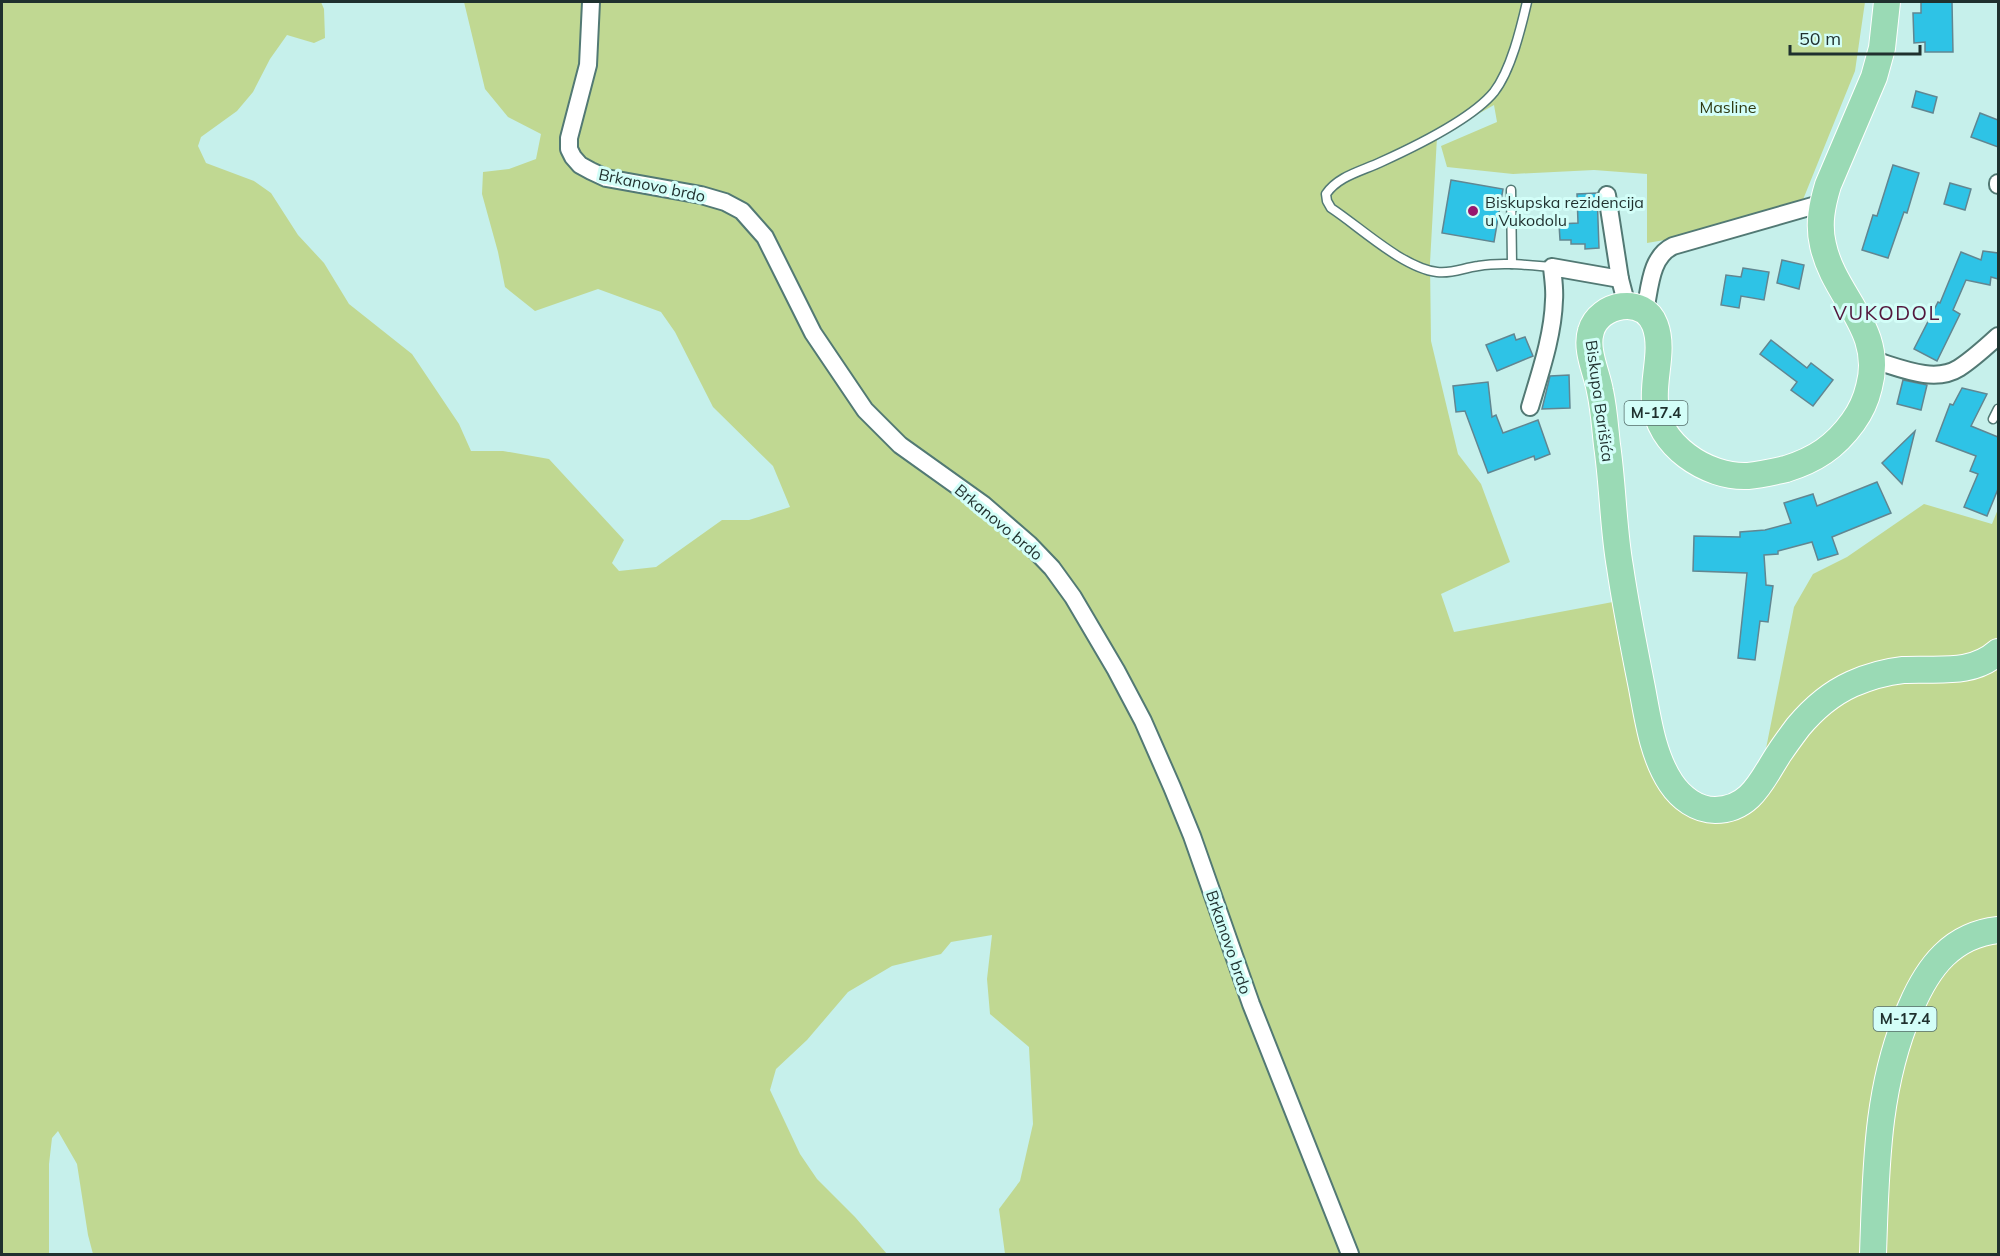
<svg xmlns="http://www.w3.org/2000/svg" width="2000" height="1256" viewBox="0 0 2000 1256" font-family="Mulish,sans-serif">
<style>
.green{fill:#c0d892}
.building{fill:#2ec3e6;stroke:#618691;stroke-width:1.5}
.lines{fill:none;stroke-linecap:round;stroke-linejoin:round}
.lane-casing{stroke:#527974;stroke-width:11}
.street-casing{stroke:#527974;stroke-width:20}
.primary-casing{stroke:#fff;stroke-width:28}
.lane{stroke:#fff;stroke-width:8}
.street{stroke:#fff;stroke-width:16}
.primary{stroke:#9adab5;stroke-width:26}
.poi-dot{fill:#97176e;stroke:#d3fef8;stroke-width:2}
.labels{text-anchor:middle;stroke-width:6;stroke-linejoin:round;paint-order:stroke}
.shield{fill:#d3fef8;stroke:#556e6b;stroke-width:1.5}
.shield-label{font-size:15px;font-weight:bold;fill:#1f302e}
.park-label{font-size:16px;fill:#2e3a12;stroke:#d3fef8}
.street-label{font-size:16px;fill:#1f302e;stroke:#d3fef8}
.poi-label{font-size:16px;fill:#1f302e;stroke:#d3fef8;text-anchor:start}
.quarter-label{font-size:20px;letter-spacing:1.5px;fill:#53173d;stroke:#d3fef8}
</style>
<rect width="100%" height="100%" fill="#c6f0eb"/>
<path class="green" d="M2,2H321L324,9L325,38L314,43L287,35L270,59L253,92L237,111L201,137L198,146L206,163L254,181L271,193L298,235L324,263L349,304L412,354L459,424L471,451H503L549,459L624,540L612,563L619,571L656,567L722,520H749L790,507L773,466L713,407L675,332L661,312L598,289L535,311L505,287L498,252L482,194L483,172L509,169L536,159L541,134L508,117L485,89L464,2H1865L1855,71L1800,207L1735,228L1647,243V174L1594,170L1513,174L1447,167L1441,146L1497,122L1494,105L1437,137L1430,263L1431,341L1458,454L1481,484L1510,562L1441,594L1454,632L1634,598C1642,636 1665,782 1698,798C1705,801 1717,802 1725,803L1761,774L1794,607L1813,574L1847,557L1924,504L1992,524L1998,509V1254H1005L999,1209L1020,1181L1033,1124L1029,1047L990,1014L987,979L992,935L951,942L941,954L892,966L848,992L807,1040L776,1069L770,1090L800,1154L817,1179L855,1217L887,1254H93L88,1235L77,1164L58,1131L52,1138L49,1164V1254H2Z"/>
<g class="building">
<path d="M1921,2H1952L1953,52H1925V42L1914,43L1913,13H1921Z"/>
<path d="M1916,91L1937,97L1933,113L1912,107Z"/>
<path d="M1980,113L1998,120V147L1971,137Z"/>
<path d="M1893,165L1919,173L1907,213L1904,212L1888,258L1862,250L1873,215L1877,216Z"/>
<path d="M1451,180L1503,189L1494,242L1442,233Z"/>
<path d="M1950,183L1971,189L1965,210L1944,204Z"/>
<path d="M1597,193L1599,248L1585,249V244H1571V240H1560L1559,224L1578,223L1577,194Z"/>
<path d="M1983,251L1998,253V279L1991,277L1990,285L1966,280L1953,310L1960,314L1937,361L1914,349L1938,302L1940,303L1961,252L1981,260Z"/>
<path d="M1782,260L1804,265L1799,289L1777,283Z"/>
<path d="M1743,268L1769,272L1764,300L1741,296L1739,308L1721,305L1726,275L1741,277Z"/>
<path d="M1514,334L1516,340L1525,337L1533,356L1497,371L1486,345Z"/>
<path d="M1771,340L1807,368L1811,363L1833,380L1813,406L1791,390L1797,382L1760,354Z"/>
<path d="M1569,375L1570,408L1542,409L1550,376Z"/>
<path d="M1903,380L1927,385L1921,410L1897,404Z"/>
<path d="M1488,382L1492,417L1496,415L1503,433L1538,420L1550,454L1535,460L1534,456L1488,473L1465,411L1456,412L1453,386Z"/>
<path d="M1962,388L1987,394L1971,426L1998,437V489L1987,516L1964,507L1978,474L1970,471L1976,456L1936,441L1950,404L1953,405Z"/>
<path d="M1915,431L1902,484L1882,463Z"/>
<path d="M1877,482L1891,513L1832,537L1838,554L1818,560L1812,542L1778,551V554L1764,555L1766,585L1773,586L1768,622L1760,621L1755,660L1738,658L1747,573L1693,571L1694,536L1740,537V532L1765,530L1791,523L1784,503L1813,494L1817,506Z"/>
</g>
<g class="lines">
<defs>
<g id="lane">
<path d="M1527,2C1521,28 1511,70 1494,92C1471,120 1414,147 1381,162C1362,171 1338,176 1326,194L1327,201L1331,208C1360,227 1403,268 1437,272C1452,274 1463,268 1478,266C1502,262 1527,265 1552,267"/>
<path d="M1511,190L1512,264"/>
<path d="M1993,419L1998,409"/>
</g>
<g id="street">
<path d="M591,2L588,65L569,138V149L573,157L580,165L591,171L606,178L701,195L725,202L742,211L765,237L813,333L865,410L900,445L984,505L1029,544L1052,568L1073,597L1116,670L1143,721L1172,787L1192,836L1251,1004L1350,1254"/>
<path d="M1998,185V183"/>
<path d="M1607,195L1620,279L1627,306"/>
<path d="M1645,311C1650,288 1650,257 1673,246L1823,203"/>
<path d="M1873,360C1898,367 1934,384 1959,368C1973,359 1986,347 1998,336"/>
<path d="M1530,407C1540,373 1553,336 1554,300C1555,289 1553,278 1552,267L1620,279"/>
</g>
<g id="primary">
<path d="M1887,2L1882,48L1874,77L1828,185C1822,205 1818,224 1823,245C1834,297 1885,329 1869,387C1866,400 1861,411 1853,422C1835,447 1815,460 1786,469C1773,472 1760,475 1748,476C1707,478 1657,445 1655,401C1653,377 1664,349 1655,325C1644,295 1599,303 1591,331C1585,350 1597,373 1600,391C1604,409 1605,427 1607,445C1613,486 1613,527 1620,567C1626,608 1634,648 1642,688C1648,720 1653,756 1671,783C1681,798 1697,810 1715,810C1752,810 1763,777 1780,752C1786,743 1792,735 1798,727C1813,709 1830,694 1852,684C1868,677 1885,672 1903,670C1937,668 1971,676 1998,652"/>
<path d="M1873,1254C1876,1170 1876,1086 1911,1007C1928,967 1952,935 1998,930"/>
</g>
</defs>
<use href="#lane" class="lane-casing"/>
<use href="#street" class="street-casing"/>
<use href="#primary" class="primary-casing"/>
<use href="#lane" class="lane"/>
<use href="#street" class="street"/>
<use href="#primary" class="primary"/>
</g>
<circle class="poi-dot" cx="1473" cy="211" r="6"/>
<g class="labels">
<g class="shield">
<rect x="1624.5" y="401" width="63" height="24" rx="4.5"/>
<rect x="1873.5" y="1007" width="63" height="24" rx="4.5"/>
</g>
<g class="shield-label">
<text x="1656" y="418">M-17.4</text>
<text x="1905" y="1024">M-17.4</text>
</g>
<g class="park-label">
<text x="1728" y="113">Masline</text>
</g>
<g class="street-label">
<text transform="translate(652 185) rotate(12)" y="6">Brkanovo brdo</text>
<text transform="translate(1600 401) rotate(82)" y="6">Biskupa Barišića</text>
<text transform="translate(999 522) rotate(40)" y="6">Brkanovo brdo</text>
<text transform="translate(1229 942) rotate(71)" y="6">Brkanovo brdo</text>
</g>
<g class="poi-label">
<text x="1485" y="208">Biskupska rezidencija<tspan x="1485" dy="18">u Vukodolu</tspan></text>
</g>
<g class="quarter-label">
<text x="1887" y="320">VUKODOL</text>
</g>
</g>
<rect width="2000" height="1256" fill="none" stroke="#1f302e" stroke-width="6"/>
<path d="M1790 45v9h130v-9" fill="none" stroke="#1f302e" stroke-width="3"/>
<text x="1799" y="45" font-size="18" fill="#1f302e" stroke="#d3fef8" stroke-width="4.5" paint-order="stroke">50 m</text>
</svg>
